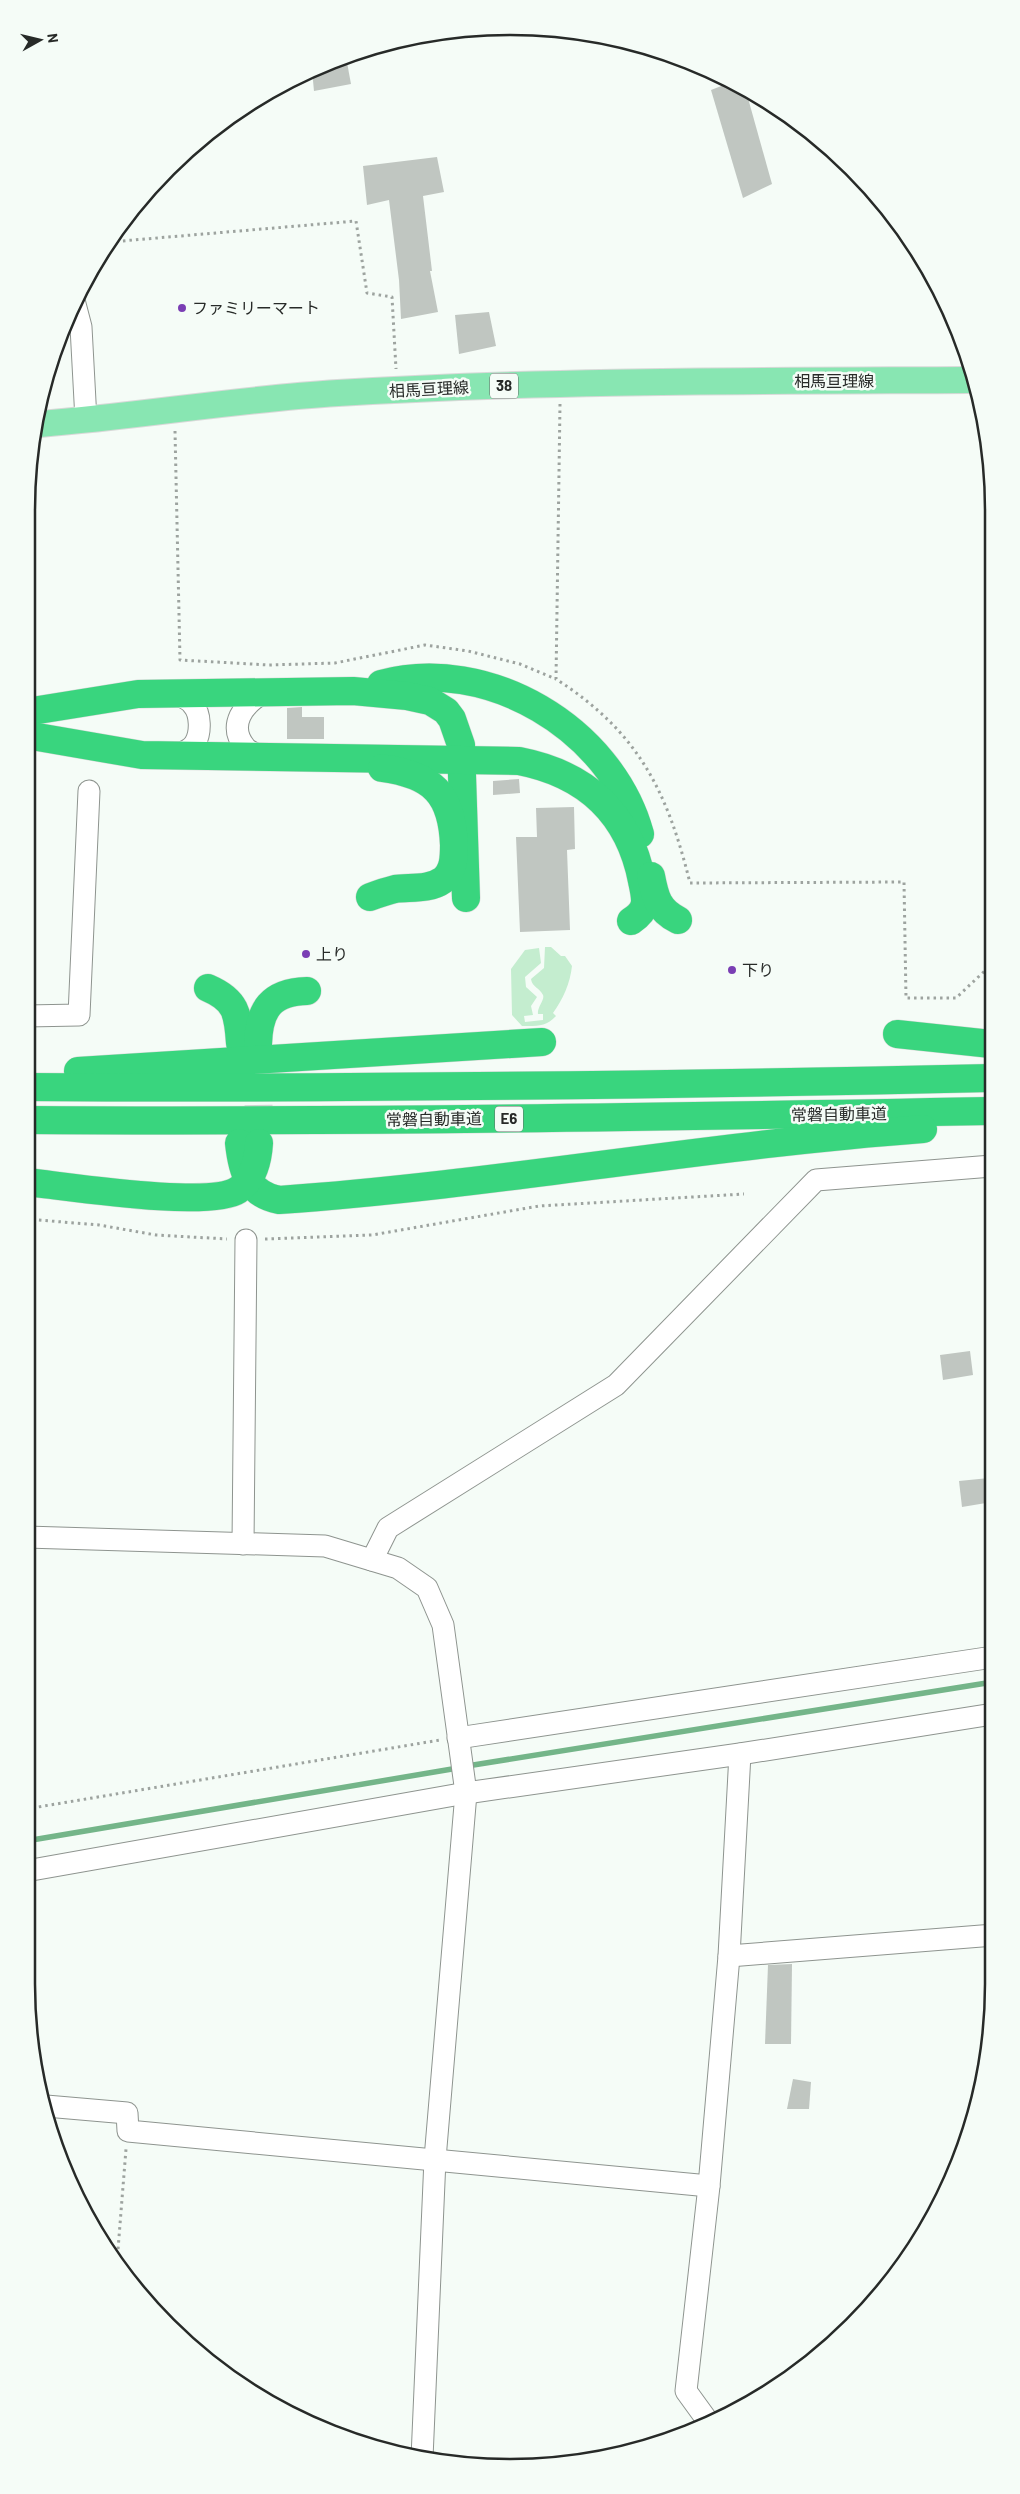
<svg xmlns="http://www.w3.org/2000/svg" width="1020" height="2494" viewBox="0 0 1020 2494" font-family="Barlow,'Noto Sans JP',sans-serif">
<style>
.green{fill:#c4edcf}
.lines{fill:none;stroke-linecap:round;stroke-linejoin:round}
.stream{stroke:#74b589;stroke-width:5.5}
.building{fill:#c0c6c1}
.highway-tunnel{stroke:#ccd2ce;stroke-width:28;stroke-dasharray:28 14;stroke-linecap:butt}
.minor-casing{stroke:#8e948f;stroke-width:23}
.major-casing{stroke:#d8d9d8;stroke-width:28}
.highway-casing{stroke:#d8d9d8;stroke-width:29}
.path{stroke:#9da39f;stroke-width:3;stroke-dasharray:2.5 4;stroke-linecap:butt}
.minor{stroke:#fff;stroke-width:21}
.major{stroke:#88e6b2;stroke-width:26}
.highway{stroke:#39d57e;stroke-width:28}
.poi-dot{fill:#7a3eb4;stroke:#f5fcf7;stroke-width:2}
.labels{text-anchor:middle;stroke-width:5;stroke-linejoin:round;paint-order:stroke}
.shield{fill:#f5fcf7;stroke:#656966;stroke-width:1}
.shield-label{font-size:15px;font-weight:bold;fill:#272a28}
.poi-label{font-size:16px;fill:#272a28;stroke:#f5fcf7;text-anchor:start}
.street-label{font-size:16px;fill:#272a28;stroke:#f5fcf7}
.rim{fill:none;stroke:#272a28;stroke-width:2.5}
</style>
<rect width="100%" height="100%" fill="#f5fcf7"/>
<path class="green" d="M545,947H551L561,956H565L572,966C570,984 563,999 553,1013L556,1016C546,1027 537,1026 522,1026L512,1015L511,969L525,950L539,948L541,963L525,977L526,987L537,997L531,1006L533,1015L524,1016L525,1022L543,1020V1014H538C537,1007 545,1000 543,995C540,988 532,987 531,979L544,968Z"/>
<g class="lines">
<g class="stream">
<path d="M467,1766L993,1682"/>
<path d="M26,1841L458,1768"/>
</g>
</g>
<g class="building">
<path d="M346,57L351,84L314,91L312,70Z"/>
<path d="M729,83L746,91L772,184L743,198L711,90Z"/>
<path d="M437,157L444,192L423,196L432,271H430L438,312L401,319L399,280L389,200L367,205L363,166Z"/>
<path d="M489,312L496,346L459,354L455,315Z"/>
<path d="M302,707V717H324V739H287V708Z"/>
<path d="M519,779L520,793L493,795V781Z"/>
<path d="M574,807L575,849L567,850L570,930L520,932L516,837H537L536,808Z"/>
<path d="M970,1351L973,1375L943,1380L940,1355Z"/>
<path d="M989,1478L992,1502L962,1507L959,1481Z"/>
<path d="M792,1964L791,2044H765L768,1965Z"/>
<path d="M793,2079L811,2082L809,2109H787Z"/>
</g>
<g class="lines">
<path class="highway-tunnel" d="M258,1063L259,1143"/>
<defs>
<g id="minor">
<path d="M75,304L81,327L86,420"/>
<path d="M175,756C182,753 191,750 195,743C201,733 201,714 193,705C190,700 182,697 177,694"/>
<path d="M261,757C256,754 248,751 245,747C227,725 244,704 263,693"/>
<path d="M26,1016L79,1015L89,791"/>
<path d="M26,1537L325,1546L398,1568L427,1588L443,1625L466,1793L435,2159L422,2458"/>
<path d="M243,1544L246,1240"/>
<path d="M372,1560L388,1528L616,1385L816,1180L992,1166"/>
<path d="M458,1738L993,1657"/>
<path d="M26,1871L466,1793L740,1754L993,1714"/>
<path d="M729,1956L994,1935"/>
<path d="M46,2106L127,2113L128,2131L709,2186"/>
<path d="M707,2420L686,2391L709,2186L729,1956L740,1754"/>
</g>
<path id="major" d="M40,424C140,416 239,399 338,393C548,380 759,381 969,380"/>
<g id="highway">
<path d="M381,684C487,655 611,728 640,834"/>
<path d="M26,712L138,694L353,691L407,696L430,701L446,711L452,719L461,745L466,898"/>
<path d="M26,735L142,755L519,761C586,774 629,813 642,881C646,900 649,909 631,921"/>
<path d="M651,876C655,897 658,910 678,920"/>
<path d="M370,897C378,894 387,891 395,889C411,887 429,890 443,880C454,871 454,857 454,845C452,794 433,775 382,768"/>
<path d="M208,988C236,1000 238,1013 240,1043"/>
<path d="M897,1034L991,1044"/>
<path d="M258,1044C259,1009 271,992 307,991"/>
<path d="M78,1071L542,1042"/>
<path d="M26,1087C348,1089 670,1085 991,1078"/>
<path d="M26,1120C348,1122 670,1117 991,1111"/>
<path d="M239,1143C242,1171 248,1194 279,1200C494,1185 707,1145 923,1129"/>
<path d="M26,1182C66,1186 209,1209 238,1190C254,1179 258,1160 259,1143"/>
</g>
</defs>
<use href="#minor" class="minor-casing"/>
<use href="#major" class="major-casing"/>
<use href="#highway" class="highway-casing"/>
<g class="path">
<path d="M110,242L356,221L367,293L392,297L396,369"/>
<path d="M560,404L556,679C638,732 667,790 690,883L904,882L906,998H956L991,965"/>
<path d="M175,431L180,660L269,665L335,663L425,645L468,651L520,664L556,679"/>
<path d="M26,1219L99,1225L156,1235L227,1239"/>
<path d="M265,1239L372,1235L539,1206L744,1194"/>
<path d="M26,1809L440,1740"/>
<path d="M117,2262L126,2149"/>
</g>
<use href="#minor" class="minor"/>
<use href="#major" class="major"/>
<use href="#highway" class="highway"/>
</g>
<g class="poi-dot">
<circle cx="182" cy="308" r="5"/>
<circle cx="306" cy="954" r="5"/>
<circle cx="732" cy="970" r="5"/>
</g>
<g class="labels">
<g class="shield">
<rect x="490" y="373.5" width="28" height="25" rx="4"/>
<rect x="495" y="1106.5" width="28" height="25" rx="4"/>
</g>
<g class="shield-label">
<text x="504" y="391">38</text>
<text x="509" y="1124">E6</text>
</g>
<g class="poi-label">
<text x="192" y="314">ファミリーマート</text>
<text x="316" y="960">上り</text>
<text x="742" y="976">下り</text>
</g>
<g class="street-label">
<text x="834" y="387">相馬亘理線</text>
<text transform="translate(429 389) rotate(-3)" y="6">相馬亘理線</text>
<text transform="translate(839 1114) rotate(-1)" y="6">常磐自動車道</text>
<text transform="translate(434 1119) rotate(-1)" y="6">常磐自動車道</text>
</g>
</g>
<path d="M0 0H1020V2494H0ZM510 35H510A475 475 0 0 1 985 510V1984A475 475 0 0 1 510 2459H510A475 475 0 0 1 35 1984V510A475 475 0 0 1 510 35Z" fill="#f5fcf7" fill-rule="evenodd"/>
<path class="rim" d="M510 35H510A475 475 0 0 1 985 510V1984A475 475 0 0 1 510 2459H510A475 475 0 0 1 35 1984V510A475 475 0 0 1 510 35Z"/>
<g transform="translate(40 40) rotate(82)" stroke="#f5fcf7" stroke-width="4" paint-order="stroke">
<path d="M0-4L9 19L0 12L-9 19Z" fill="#272a28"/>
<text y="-8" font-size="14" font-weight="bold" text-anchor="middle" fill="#272a28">N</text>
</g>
</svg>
